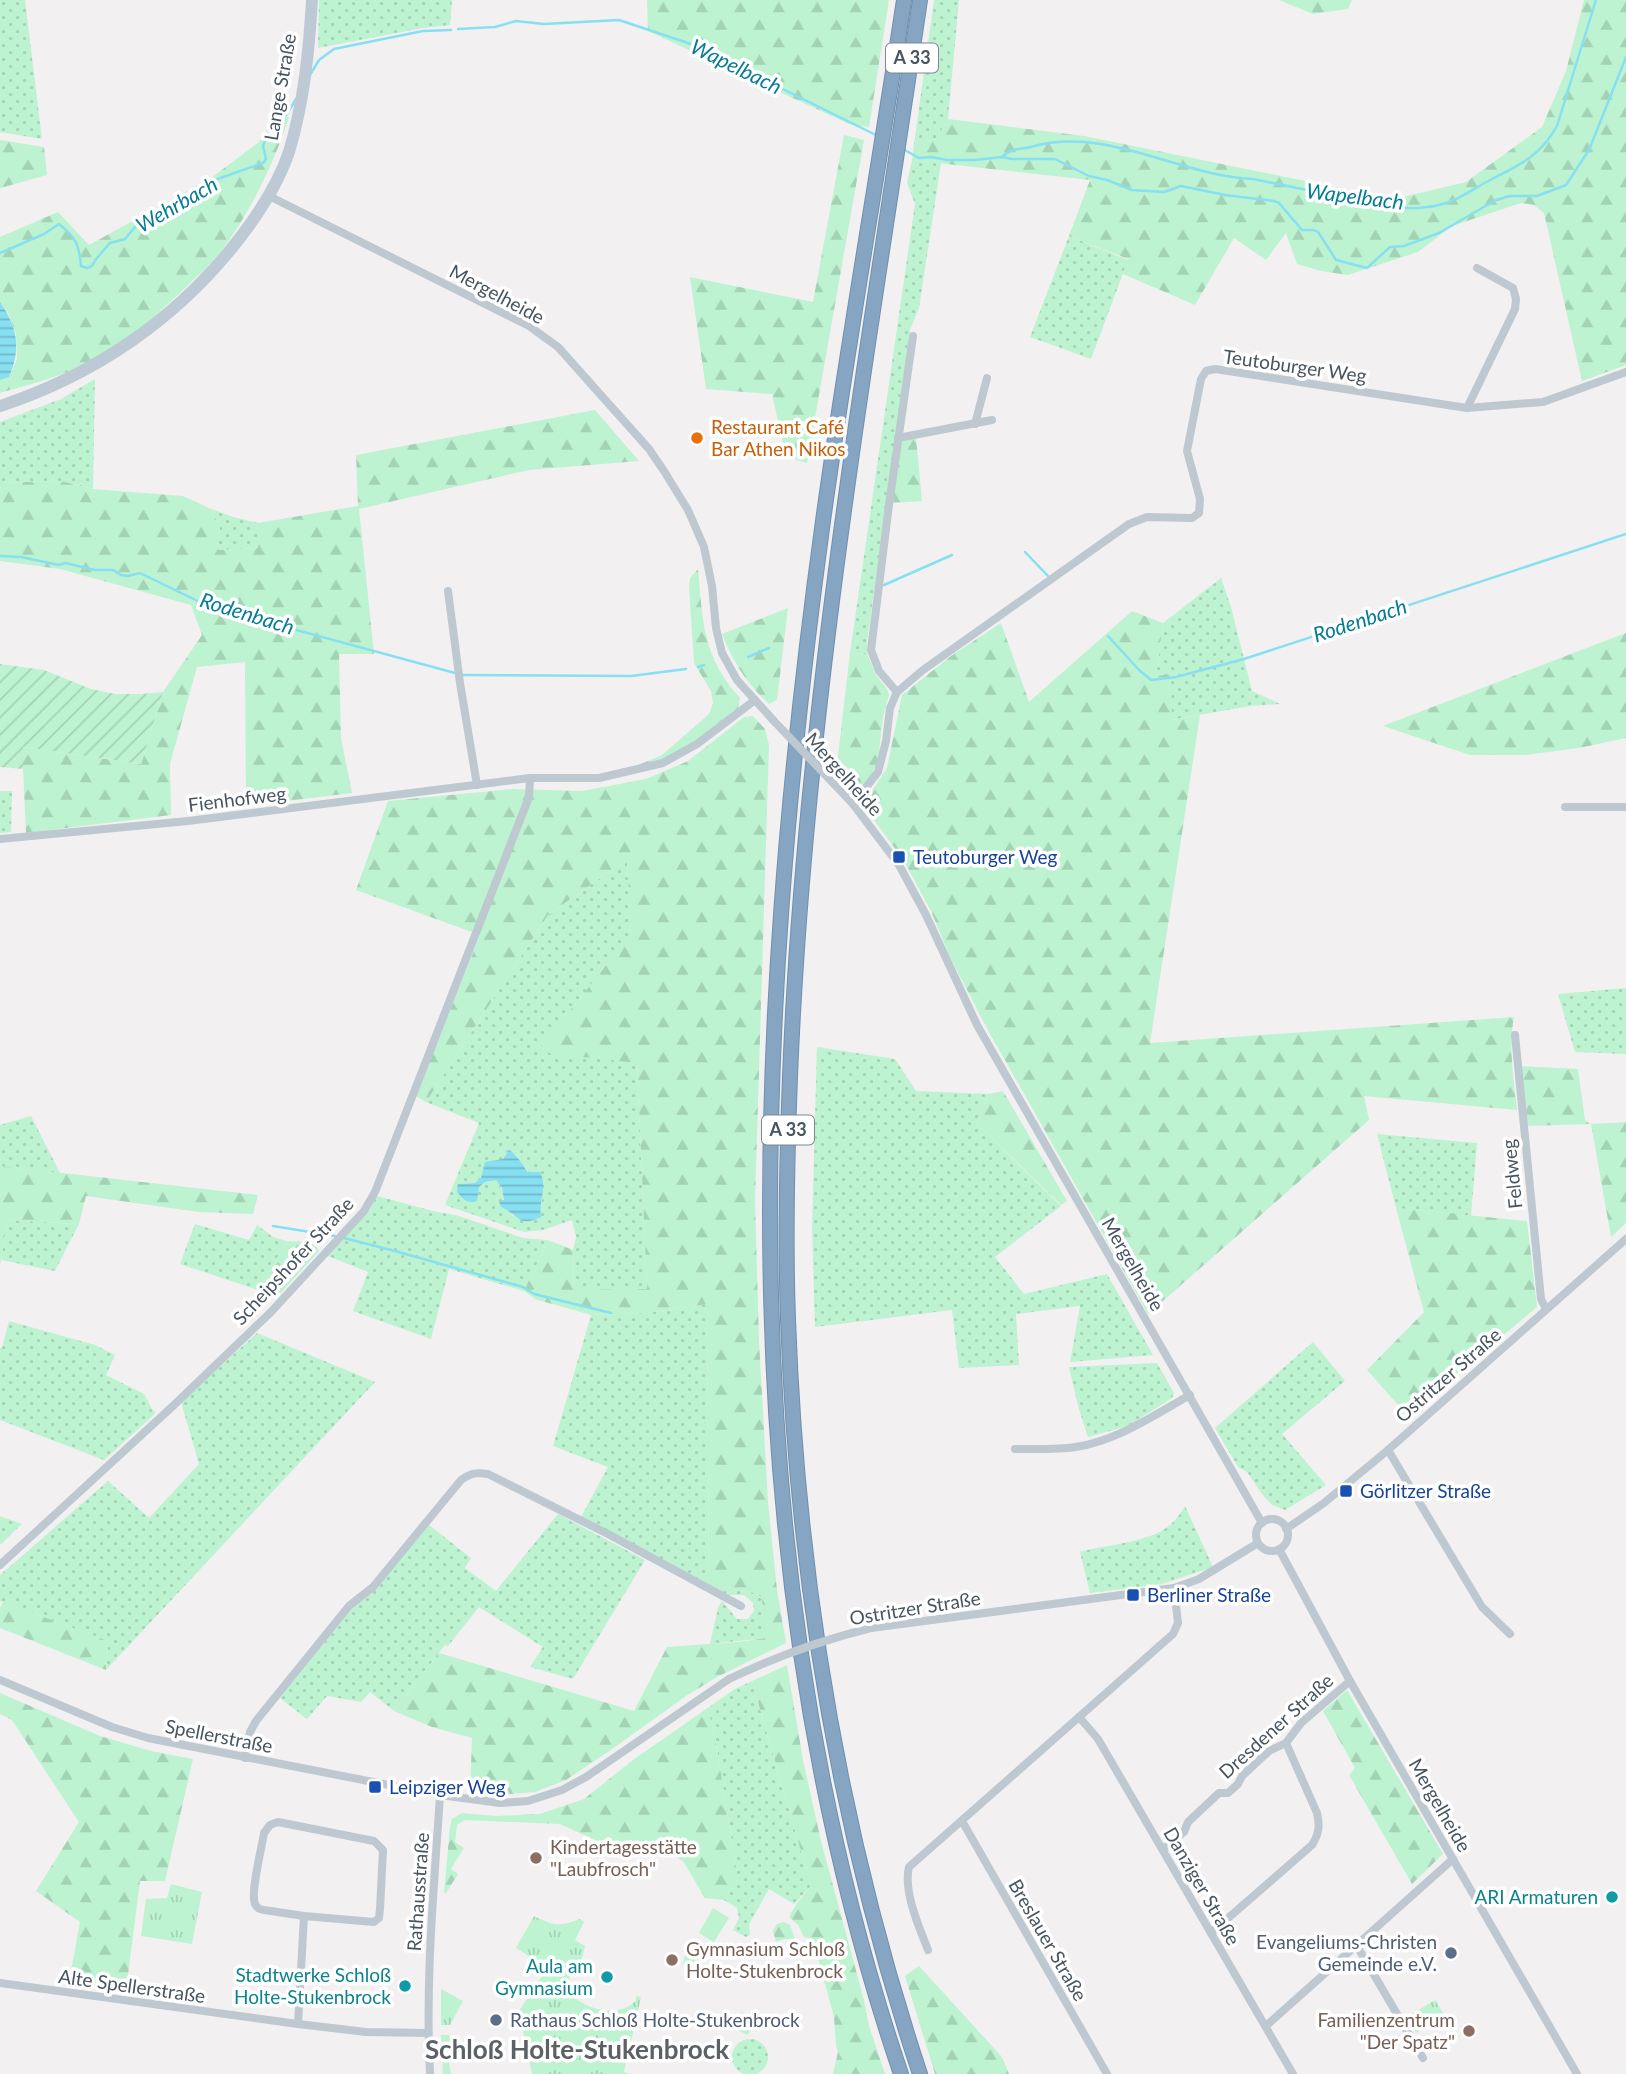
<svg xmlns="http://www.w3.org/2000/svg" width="1626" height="2074" viewBox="0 0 1626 2074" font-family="Lato,sans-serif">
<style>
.grass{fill:url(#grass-dots);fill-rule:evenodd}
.forest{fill:url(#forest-firs)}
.park{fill:url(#park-tufts)}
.garden{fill:url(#garden-furrows)}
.pitch{fill:#bdf3d0}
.water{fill:url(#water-rules)}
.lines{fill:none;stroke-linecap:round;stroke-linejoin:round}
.stream{stroke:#87dff2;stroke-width:2.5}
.highway-casing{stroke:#7090ae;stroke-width:16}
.street{stroke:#bdc8d1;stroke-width:8}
.secondary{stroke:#bdcad5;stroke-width:12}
.highway{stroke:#85a5c2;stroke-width:14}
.street-bridge{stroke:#bdc8d1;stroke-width:8}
.food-dot{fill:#e8710a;stroke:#fff;stroke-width:2.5}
.transit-dot{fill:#1a4fb4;stroke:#fff;stroke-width:2.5}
.education-dot{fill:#8d6e63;stroke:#fff;stroke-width:2.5}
.culture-dot{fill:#0f9aa8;stroke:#fff;stroke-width:2.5}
.service-dot{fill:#5c6f8a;stroke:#fff;stroke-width:2.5}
.labels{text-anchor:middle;stroke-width:7;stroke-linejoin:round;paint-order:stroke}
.shield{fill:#fff;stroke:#7e8890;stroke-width:2}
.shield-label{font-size:18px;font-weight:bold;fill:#475560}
.street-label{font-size:19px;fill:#475560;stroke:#fff}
.food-label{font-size:19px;fill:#c56008;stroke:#fff;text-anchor:start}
.transit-label{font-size:19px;fill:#164399;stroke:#fff;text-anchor:start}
.education-label{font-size:19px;fill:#785e54;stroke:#fff;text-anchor:start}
.culture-label{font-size:19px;fill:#0d838f;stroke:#fff;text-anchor:end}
.service-label{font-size:19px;fill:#4e5e75;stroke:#fff;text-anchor:end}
.water-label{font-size:21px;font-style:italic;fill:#067b96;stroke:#fff}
.district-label{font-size:26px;font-weight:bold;fill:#5c6166;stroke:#fff}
</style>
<defs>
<pattern id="grass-dots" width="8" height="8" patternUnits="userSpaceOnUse" patternTransform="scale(1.75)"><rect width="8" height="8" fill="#bdf3d0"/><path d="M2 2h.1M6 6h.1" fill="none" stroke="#a4d2b5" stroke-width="1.8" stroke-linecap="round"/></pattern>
<pattern id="forest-firs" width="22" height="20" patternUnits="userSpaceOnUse" patternTransform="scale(1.75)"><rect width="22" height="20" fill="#bdf3d0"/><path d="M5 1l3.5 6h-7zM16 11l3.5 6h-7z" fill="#a4d2b5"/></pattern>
<pattern id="park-tufts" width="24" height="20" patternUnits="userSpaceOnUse" patternTransform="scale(1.75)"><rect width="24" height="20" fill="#bdf3d0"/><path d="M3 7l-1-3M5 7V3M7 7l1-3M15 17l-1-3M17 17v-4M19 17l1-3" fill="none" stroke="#a4d2b5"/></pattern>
<pattern id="garden-furrows" width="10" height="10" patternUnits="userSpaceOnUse" patternTransform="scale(1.75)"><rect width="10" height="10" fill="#bdf3d0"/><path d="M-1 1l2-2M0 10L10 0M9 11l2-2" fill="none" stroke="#a4d2b5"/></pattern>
<pattern id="water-rules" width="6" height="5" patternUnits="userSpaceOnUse" patternTransform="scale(1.75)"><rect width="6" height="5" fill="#87dff2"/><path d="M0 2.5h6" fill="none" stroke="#70b8c7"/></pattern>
</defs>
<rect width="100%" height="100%" fill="#f3f0f1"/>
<g class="grass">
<path d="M0,0H25L42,139L0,132Z"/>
<path d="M319,0H452L450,25L423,28L318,48Z"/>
<path d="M934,0H959L948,119L936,139L914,144Z"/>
<path d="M912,160L941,163L919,308L910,330L867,643V654L850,653L915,204L907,183Z"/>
<path d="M1069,236L1128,260L1091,359L1030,337Z"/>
<path d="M95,379L93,489L61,481L0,483V422L61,399Z"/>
<path d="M209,508L233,517L258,523V548L217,550L220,526Z"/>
<path d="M1221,578L1231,607L1252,691L1280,704L1250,706L1171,720V675L1156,676L1163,623Z"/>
<path d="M0,791H12L11,832L0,833Z"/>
<path d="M627,859L631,934L538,1051L637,1063L647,1290H574L573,1250L576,1237L572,1220L543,1230L524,1232L445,1205L479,1123L426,1102L548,915ZM508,1151L517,1155L523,1166L529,1172L542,1199L540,1211L513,1216L509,1210L501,1207C506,1196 503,1189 496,1180L485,1182L478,1187L458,1184L475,1183L503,1159Z"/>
<path d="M1626,988V1054L1575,1052L1558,994Z"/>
<path d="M817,1047L895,1059L916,1091L988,1094L977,1124L1061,1206L995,1257L1024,1294L1107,1274L1153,1355L1070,1362L1080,1306L1016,1314L1019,1365L959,1368L952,1310L815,1327L812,1228Z"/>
<path d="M31,1116L60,1173L0,1166V1125Z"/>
<path d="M1377,1134L1477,1143L1471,1216L1396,1208Z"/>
<path d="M377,1196L433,1211L459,1216L523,1238L548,1240L524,1291L449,1269L431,1339L353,1311L368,1272L328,1256L370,1209Z"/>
<path d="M7,1220L79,1224L55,1271L1,1260Z"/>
<path d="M195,1224L249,1240L257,1225L273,1237L287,1241L258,1290L180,1264Z"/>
<path d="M707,1304L709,1585L755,1593L762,1599L766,1638L710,1644L718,1608L722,1601L737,1619H748L754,1611L753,1603L744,1595H728L581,1517L608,1467L553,1446L591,1315L647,1313Z"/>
<path d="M9,1321L95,1345L115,1355L106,1375L144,1394L152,1409L156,1413L104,1460L0,1420V1348H2Z"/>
<path d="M257,1333L375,1382L106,1670L108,1641L0,1601V1575L108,1481L149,1518L199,1464L181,1402Z"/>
<path d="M1313,1342L1345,1381L1282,1434L1326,1485L1285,1510L1272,1505L1262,1494L1247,1472L1238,1467L1215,1428Z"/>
<path d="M1157,1363L1174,1393L1172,1398L1128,1426L1088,1437L1078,1406L1069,1367Z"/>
<path d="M1185,1506L1213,1567L1162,1584L1090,1593L1080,1552C1107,1544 1151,1543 1171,1524C1177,1519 1181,1512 1185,1506Z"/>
<path d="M558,1514L645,1560L573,1679L530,1667L543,1647L479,1607L448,1646L445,1645L394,1711L370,1692L361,1702L327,1696L307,1719L280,1698L351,1610L374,1591L429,1525L471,1558L465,1568L496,1591Z"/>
<path d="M0,1516L22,1524L0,1545Z"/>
<path d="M752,1681L811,1886L794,1904L769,1889L749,1924L750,1935L746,1937L733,1930L739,1918L737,1908L724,1900L738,1879L713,1725L706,1709L735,1689Z"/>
<circle cx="750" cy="2057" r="18"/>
</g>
<g class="forest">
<path d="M647,0H889L869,127L849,124L648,31Z"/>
<path d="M1279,0H1352L1348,9L1313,14Z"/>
<path d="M1584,0H1626V365L1582,381L1544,213L1534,205L1521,203L1452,226L1418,252L1348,275L1321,271L1297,264L1286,233L1266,260L1234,238L1195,305L1123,274L1128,259L1069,236L1090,180L912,160L914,144L936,139L948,119L1084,136L1394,199L1466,182L1542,127L1566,71Z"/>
<path d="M278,115L289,117C274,164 249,215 218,255C211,264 201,273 192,281C155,318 111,356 62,374C42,382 20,387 0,393V380L9,377L17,359L16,334L9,315L0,302V237L58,212L89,245L211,178L259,142Z"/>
<path d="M844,135L864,140L807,463L786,457L772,394L706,389L690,277L813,302Z"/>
<path d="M0,140L44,147L47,175L0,188Z"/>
<path d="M595,410L639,461L529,470L359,509L374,654H339L341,738L352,793L246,806L245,662L197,667L170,764L171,815L26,833L22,747L141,764L163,692L202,635L191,605L60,569L0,561V483L61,481L93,489L183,496L209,508L220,526L218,550L258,548V523L358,506L356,455Z"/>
<path d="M916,438L922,501L893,503L899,448L903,440Z"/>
<path d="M698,569C703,622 702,656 740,698L738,708L695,741L662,760L631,768L662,755L709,714L713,703L711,691L694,663L689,586L690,578Z"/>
<path d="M788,608L777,700L769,704C747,684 733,662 722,634Z"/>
<path d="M1132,611L1163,623L1156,676L1171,674L1172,720L1200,715L1150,1043L1514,1017C1508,1047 1514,1080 1517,1110L1364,1096L1369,1120L1148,1314L983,1021L950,957L931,911L904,861L863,805L887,768L902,695L951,656L1001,623L1029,702Z"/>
<path d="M1626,633V738L1579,748L1525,755H1470L1383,726Z"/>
<path d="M850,653L867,654L876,675L887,689L889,695L883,717L878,760L871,776L860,789H849L843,785L838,756Z"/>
<path d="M753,716L765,729L769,745L755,1200L759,1341L768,1502L777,1590L786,1643L717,1677L686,1696L615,1747L566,1780L535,1792L511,1794H470L472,1738L432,1727L394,1711L439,1653L634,1711L667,1647L738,1642L765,1638L762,1598L755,1593L709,1585L707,1304L647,1313L591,1315L535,1299L524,1291L548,1240L573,1250L574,1290L647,1289L637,1063L537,1052L631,934L627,859L548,915L426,1102L416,1096L480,935L356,890L388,801L513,789L582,791L646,779L688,761L744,717Z"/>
<path d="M1520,1066L1578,1069L1585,1120L1591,1124L1626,1122V1223L1611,1237L1591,1124L1526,1126Z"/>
<path d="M1003,1091L1067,1201L1061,1205L977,1124L988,1094Z"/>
<path d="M0,1166L258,1195L253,1214L199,1212L86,1196L79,1224L7,1220L0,1266Z"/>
<path d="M1396,1208L1527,1221L1537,1307L1407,1415L1367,1370L1424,1312Z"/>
<path d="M287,1241C299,1242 313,1239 319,1251L278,1296L258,1290Z"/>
<path d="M3,1602L108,1641L106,1670L0,1628V1608Z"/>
<path d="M787,1665L803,1760L821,1841L864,2000L869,2026L885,2074H833L838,2052L836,2046L834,2017L815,1947L808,1938L804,1937L798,1925L789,1917L797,1903L811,1886L752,1681Z"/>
<path d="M1347,1690L1443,1854L1412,1884L1349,1775L1355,1768L1323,1711Z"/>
<path d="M0,1693L100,1736L151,1751L193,1759L165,1881H140L126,1990L69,1982L80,1922L36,1891L79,1822L12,1720L0,1714Z"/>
<path d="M706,1709L713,1725L738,1879L724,1900L705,1898L683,1861L651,1843L604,1844L560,1824L465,1820L457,1825L455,1842L464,1848L451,1869L458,1874L446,1893H444L450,1827L452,1819L462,1813L496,1816L540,1814L584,1799L633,1760Z"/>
<path d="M784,1922L790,1925L795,1939H784L776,1942L773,1931L777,1924Z"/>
<path d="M919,1966L1002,2057L1009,2074H935L905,1976Z"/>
</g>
<g class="park">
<path d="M171,1884L202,1892L192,1944L141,1936L146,1899L167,1898Z"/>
<path d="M534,1916C554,1926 559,1927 580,1919L584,1922L575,1940L585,1946L578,1973L570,1977L566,1983C571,2008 620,2021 636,2000V1996L641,1997L624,2072L630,2074H532L519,2011L544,1973L543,1965L516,1948Z"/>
<path d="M441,1989L463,2001L450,2025H441Z"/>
<path d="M1435,2000L1445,2016L1416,2033L1407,2017Z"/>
<path d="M441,2035H448L455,2040L458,2055L448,2057L451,2074H443Z"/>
</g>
<path class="garden" d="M0,664L44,670L91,689L115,694H141L163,692L141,764L23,747V769L0,767Z"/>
<g class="pitch">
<path d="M713,1908L729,1918L714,1942L699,1933Z"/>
<path d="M687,1945L701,1947L697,1966L683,1964Z"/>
<path d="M742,2012L755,2018L748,2035L735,2029Z"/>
</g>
<g class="water">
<path d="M0,302C18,328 21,349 9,377L0,380Z"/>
<path d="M509,1150C519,1156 521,1164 528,1172H540C548,1187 538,1202 541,1217C518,1228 520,1215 501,1207L499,1202L504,1200L502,1188L496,1180L485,1182L479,1187L477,1201C467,1204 463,1199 457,1192L458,1184L475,1183L481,1178L485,1162L503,1159Z"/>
</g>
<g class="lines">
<g class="stream">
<path d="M458,29L495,27L516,21L544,24L619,20L691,44L878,136"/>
<path d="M310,75L319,60L334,49L423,31L451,30"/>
<path d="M903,149L919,158L932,157L947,160H975L1002,157L1012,159H1055L1089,176L1107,180L1132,190L1164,192L1181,186L1225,195L1274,201L1279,203L1302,230H1314L1318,232L1336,260L1367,268L1390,247L1404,246L1439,233L1496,200L1510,196H1537L1566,185L1589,150L1626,57"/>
<path d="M1002,157C1012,147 1020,150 1031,147C1108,125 1178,176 1253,179C1281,185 1309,190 1337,197C1369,204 1406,213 1439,205C1458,201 1474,188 1492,179C1521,164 1540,156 1557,126L1596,0"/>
<path d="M0,253L44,234L59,224C76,238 79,244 81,266L87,268L92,266L96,259L110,243L125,239L135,227L177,207L212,181L263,163L266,159L263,146L267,135L287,114L296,99"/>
<path d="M1025,552L1048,576"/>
<path d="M0,556L21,557L59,565L65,563L95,570H113L121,575L128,576L140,573L208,606L455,673"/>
<path d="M884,585L952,555"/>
<path d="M1108,636L1139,670L1151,680L1176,677L1244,659L1626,534"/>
<path d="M748,657L769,648"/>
<path d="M698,667L704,665"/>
<path d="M462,675L631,676L686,669"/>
<path d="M273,1226L335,1236"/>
<path d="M344,1238L395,1251L523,1287L534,1294L611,1313"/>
</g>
<defs>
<g id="highway">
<path d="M901,2074C730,1570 752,1040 823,521C847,347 878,174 904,0"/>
<path d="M920,2074C839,1830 797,1576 788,1319C785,1238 787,1157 790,1077C804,715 867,358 920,0"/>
</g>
</defs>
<use href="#highway" class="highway-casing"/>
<g class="street">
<path d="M269,196L529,326L558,347L649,449L664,471L688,510L704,547L712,586L716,628L722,653L737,680L773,720"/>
<path d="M1467,408L1515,309L1516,299L1513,288L1477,268"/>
<path d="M975,424L987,378"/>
<path d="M898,438L992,420"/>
<path d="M448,591L460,683L477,785"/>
<path d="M897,692L879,671L871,650L889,505L913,336"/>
<path d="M835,785L853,804L899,865L926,915L977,1025L1262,1523"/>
<path d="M853,804L878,772L886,741L890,708L897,692L923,670L1129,524L1147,517L1192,518L1199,513L1200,499L1187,451L1201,379L1206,371L1215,369L1467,408L1543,402L1626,372"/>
<path d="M1565,807H1626"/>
<path d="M0,839L188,821L530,778H599L663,763L697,744L755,700"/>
<path d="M1515,1035L1541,1299L1546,1309"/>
<path d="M1015,1449C1035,1449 1056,1450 1076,1447C1118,1440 1153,1416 1190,1395"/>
<path d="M1388,1450L1482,1607L1510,1634"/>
<circle cx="1272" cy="1535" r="16"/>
<path d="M1286,1529L1324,1503L1388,1450L1626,1239"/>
<path d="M1279,1549L1350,1681L1577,2074"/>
<path d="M0,1565L174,1405L271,1312L364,1211L375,1192L529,797L530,778"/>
<path d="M871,1628L1174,1588L1199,1579L1258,1543"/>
<path d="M0,1680L112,1727L148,1738L440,1795L500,1803L528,1801L562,1790L586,1777L729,1679"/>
<path d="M1079,1717L1098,1739L1293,2074"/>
<path d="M245,1758L250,1732L256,1721L349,1606L373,1587L461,1480C471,1473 476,1472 488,1474L608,1534L741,1606"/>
<path d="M962,1821L1107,2074"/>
<path d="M1163,1849L1184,1832L1188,1822L1219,1793H1228L1238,1784L1242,1776L1269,1751L1286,1743L1301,1723L1350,1681"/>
<path d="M1211,1933L1312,1845C1319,1834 1320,1826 1317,1813L1286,1743"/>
<path d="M1357,1946L1423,2058"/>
<path d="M928,1950C919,1927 903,1891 909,1867L1173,1634L1178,1623L1174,1588"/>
<path d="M0,1983L298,2024L366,2032L428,2033"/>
<path d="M298,2024L304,1916L374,1922L379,1918L380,1909L383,1850L374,1841L278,1822L270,1825L264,1833C262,1847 250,1893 255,1904C258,1909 259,1909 264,1910L304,1916"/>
<path d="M1266,2026L1453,1859"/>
<path d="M430,2074C425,1981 434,1888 440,1795"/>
</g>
<path class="secondary" d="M0,406C95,375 178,318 239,239C260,212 278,184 289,152C304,102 309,51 312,0"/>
<use href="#highway" class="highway"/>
<g class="street-bridge">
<path d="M773,720L835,785"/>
<path d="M729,1679C775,1657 822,1640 871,1628"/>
</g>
</g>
<circle class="food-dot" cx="697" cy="438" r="7"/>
<g class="transit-dot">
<rect x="892" y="850" width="14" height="14" rx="3.5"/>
<rect x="1339" y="1484" width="14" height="14" rx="3.5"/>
<rect x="1126" y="1588" width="14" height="14" rx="3.5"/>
<rect x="368" y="1780" width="14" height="14" rx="3.5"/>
</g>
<g class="education-dot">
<circle cx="536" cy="1858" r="7"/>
<circle cx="672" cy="1960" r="7"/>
<circle cx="1469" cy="2031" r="7"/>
</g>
<g class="culture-dot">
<circle cx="1612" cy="1897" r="7"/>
<circle cx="607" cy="1977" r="7"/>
<circle cx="405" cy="1986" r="7"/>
</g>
<g class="service-dot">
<circle cx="1451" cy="1953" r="7"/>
<circle cx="496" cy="2020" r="7"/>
</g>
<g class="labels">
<g class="shield">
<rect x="886" y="43.5" width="52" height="29" rx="5"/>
<rect x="762" y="1115.5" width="52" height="29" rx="5"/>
</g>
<g class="shield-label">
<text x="912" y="64">A 33</text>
<text x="788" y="1136">A 33</text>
</g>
<g class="street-label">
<text transform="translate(280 87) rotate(-80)" y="7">Lange Straße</text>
<text transform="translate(497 294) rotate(28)" y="7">Mergelheide</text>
<text transform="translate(1295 366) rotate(8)" y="7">Teutoburger Weg</text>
<text transform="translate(844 774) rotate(48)" y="7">Mergelheide</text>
<text transform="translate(237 799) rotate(-7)" y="7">Fienhofweg</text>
<text transform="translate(1512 1174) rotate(-96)" y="7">Feldweg</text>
<text transform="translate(293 1261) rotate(-47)" y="7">Scheipshofer Straße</text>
<text transform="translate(1133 1264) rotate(60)" y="7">Mergelheide</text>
<text transform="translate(1448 1375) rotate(-41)" y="7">Ostritzer Straße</text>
<text transform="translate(915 1608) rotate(-9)" y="7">Ostritzer Straße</text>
<text transform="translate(1276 1726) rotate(-42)" y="7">Dresdener Straße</text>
<text transform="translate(219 1736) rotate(11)" y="7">Spellerstraße</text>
<text transform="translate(1440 1805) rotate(60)" y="7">Mergelheide</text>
<text transform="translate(1202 1886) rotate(60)" y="7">Danziger Straße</text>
<text transform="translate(418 1892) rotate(-86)" y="7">Rathausstraße</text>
<text transform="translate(1048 1940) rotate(60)" y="7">Breslauer Straße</text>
<text transform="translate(132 1986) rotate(8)" y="7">Alte Spellerstraße</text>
</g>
<g class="food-label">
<text x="711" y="434">Restaurant Café<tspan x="711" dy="22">Bar Athen Nikos</tspan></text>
</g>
<g class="transit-label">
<text x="913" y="864">Teutoburger Weg</text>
<text x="1360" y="1498">Görlitzer Straße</text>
<text x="1147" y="1602">Berliner Straße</text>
<text x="389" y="1794">Leipziger Weg</text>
</g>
<g class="education-label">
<text x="550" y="1854">Kindertagesstätte<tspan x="550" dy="22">"Laubfrosch"</tspan></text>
<text x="686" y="1956">Gymnasium Schloß<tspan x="686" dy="22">Holte-Stukenbrock</tspan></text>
<text x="1455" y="2027" text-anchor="end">Familienzentrum<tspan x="1455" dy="22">"Der Spatz"</tspan></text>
</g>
<g class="culture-label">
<text x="1598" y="1904">ARI Armaturen</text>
<text x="593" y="1973">Aula am<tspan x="593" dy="22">Gymnasium</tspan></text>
<text x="391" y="1982">Stadtwerke Schloß<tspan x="391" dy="22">Holte-Stukenbrock</tspan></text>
</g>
<g class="service-label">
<text x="1437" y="1949">Evangeliums-Christen<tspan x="1437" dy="22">Gemeinde e.V.</tspan></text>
<text x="510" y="2027" text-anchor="start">Rathaus Schloß Holte-Stukenbrock</text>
</g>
<g class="water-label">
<text transform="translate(736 67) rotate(26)" y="7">Wapelbach</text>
<text transform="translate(1355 197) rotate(7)" y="7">Wapelbach</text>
<text transform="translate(177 205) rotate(-30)" y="7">Wehrbach</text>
<text transform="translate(247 614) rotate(17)" y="7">Rodenbach</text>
<text transform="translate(1360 621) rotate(-18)" y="7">Rodenbach</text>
</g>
<g class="district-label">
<text x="577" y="2059">Schloß Holte-Stukenbrock</text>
</g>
</g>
</svg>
